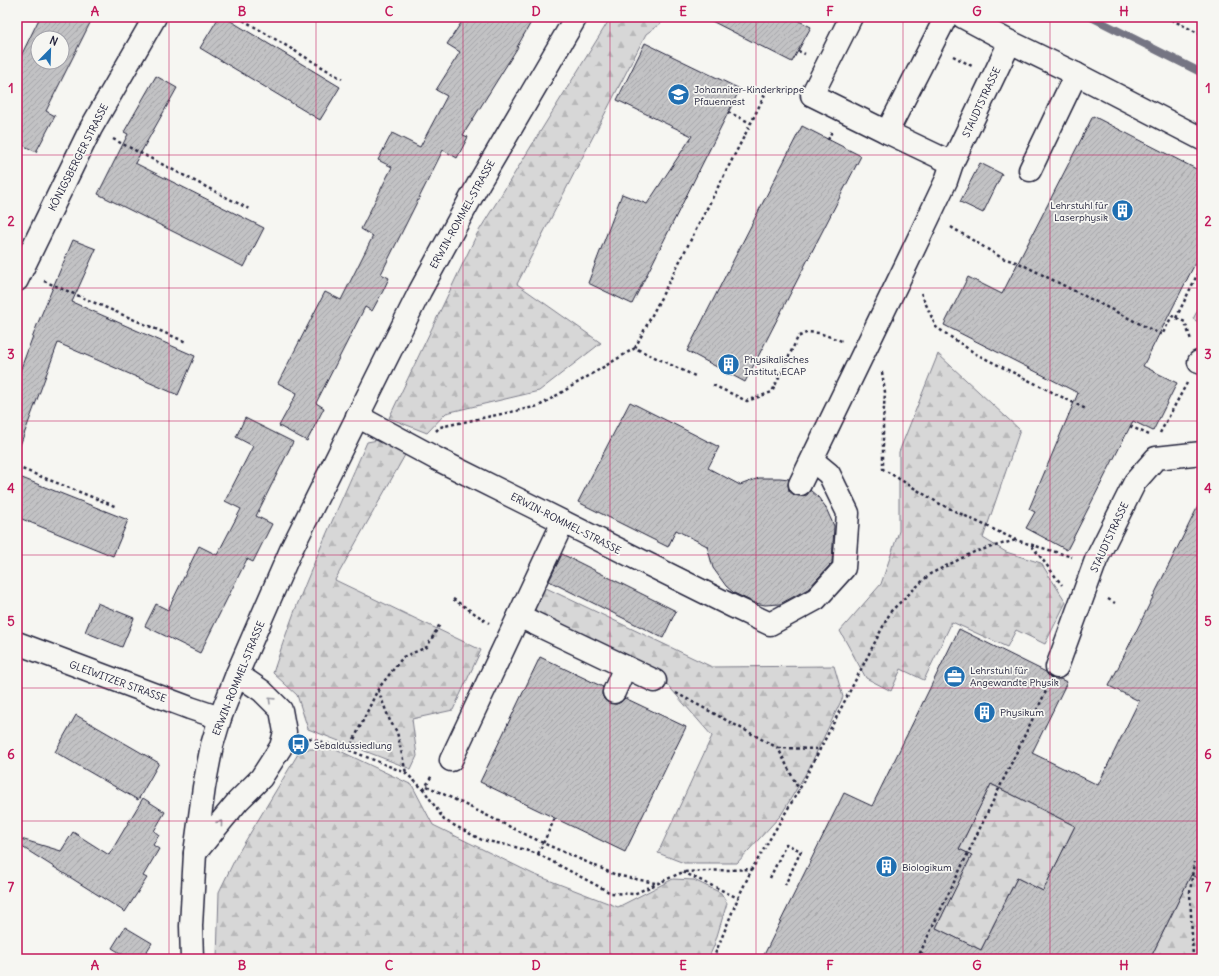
<svg xmlns="http://www.w3.org/2000/svg" width="1219" height="976" viewBox="0 0 1219 976" font-family="Delius,sans-serif">
<style>
.forest{fill:url(#forest-firs);stroke:#7c7c89}
.lines{fill:none;stroke-linecap:round;stroke-linejoin:round}
.stream{stroke:#757583;stroke-width:8}
.building{fill:url(#building-hatch);stroke:#22223b;fill-rule:evenodd}
.minor-casing{stroke:#22223b;stroke-width:25}
.path{stroke:#22223b;stroke-width:2.5;stroke-dasharray:3 3;stroke-linecap:butt}
.minor{stroke:#f6f6f2;stroke-width:22}
.oneway{stroke:#9797a0}
.grid{fill:none;stroke:#c2185b;stroke-width:1;stroke-opacity:0.55}
.labels{text-anchor:middle;stroke-width:3.5;stroke-linejoin:round;paint-order:stroke}
.poi-label{font-size:10px;fill:#22223b;stroke:#f6f6f2;text-anchor:start}
.street-label{font-size:10px;fill:#22223b;stroke:#f6f6f2}
.neatline{fill:none;stroke:#c2185b;stroke-width:1.5}
.grid-label{font-size:13px;text-anchor:middle;font-weight:bold;fill:#c2185b}
</style>
<defs>
<pattern id="forest-firs" width="22" height="20" patternUnits="userSpaceOnUse"><rect width="22" height="20" fill="#d7d7d7"/><path d="M5 1l3.5 6h-7zM16 11l3.5 6h-7z" fill="#b8b8b9"/></pattern>
<pattern id="building-hatch" width="6" height="6" patternUnits="userSpaceOnUse"><rect width="6" height="6" fill="#c2c2c4"/><path d="M-1 1l2-2M0 6l6-6M5 7l2-2" fill="none" stroke="#a6a6a9"/></pattern>
</defs>
<rect width="100%" height="100%" fill="#f6f6f2"/>
<filter id="ink" filterUnits="userSpaceOnUse"><feTurbulence type="fractalNoise" baseFrequency=".025" numOctaves="2"/><feDisplacementMap in="SourceGraphic" scale="8" xChannelSelector="R" yChannelSelector="G"/><feConvolveMatrix kernelMatrix="1 2 1 2 8 2 1 2 1" color-interpolation-filters="sRGB"/></filter>
<g filter="url(#ink)">
<g class="forest">
<path d="M611,17H669L646,34L517,284L601,343L539,391L446,413L427,433L389,418L477,234Z"/>
<path d="M1202,302V324L1193,319Z"/>
<path d="M938,354L1020,430L983,538L1006,552L1041,563L1066,602L1045,644L1016,630L1007,647L952,622L924,680L901,669L891,691L866,678L840,631L881,584L899,531V452Z"/>
<path d="M378,440L405,455L335,580L481,650L453,710L412,719L417,756L411,769L308,729L297,695L273,673C298,593 334,518 367,442Z"/>
<path d="M544,587L712,667L834,666L843,697L809,768L781,815L737,863H684L658,853L712,736L658,674L542,619L534,607Z"/>
<path d="M301,749H336L412,785L433,825L533,874L618,907L673,879L694,880L721,893L727,903L714,946L708,959H217L219,892L237,855Z"/>
<path d="M991,784L1075,826L1043,891L1017,878L981,950L936,928L971,855L959,849Z"/>
<path d="M1191,875L1202,880V959H1150Z"/>
</g>
<g class="lines">
<path class="stream" d="M1091,17L1202,73"/>
</g>
<g class="building">
<path d="M40,17H93L46,111L55,116L36,152L17,142V64ZM38,38H62V62H38Z"/>
<path d="M219,17H224L340,87L320,120L200,48Z"/>
<path d="M465,17H534L517,47H518L463,135L468,137L457,158L443,150L381,274L389,278L383,291L372,311L365,307L316,403L324,408L307,441L279,426L297,393L278,383L325,292L341,300L373,236L361,229L392,167L378,160L392,133L420,147L447,96L436,90L460,52L447,44Z"/>
<path d="M704,17H791L811,27L792,62Z"/>
<path d="M645,43L740,89L632,304L588,283L622,194L647,204L692,136L617,100Z"/>
<path d="M156,76L177,88L135,163L264,228L244,267L98,194L128,134L124,132Z"/>
<path d="M1093,116L1202,172V250L1143,366L1177,383L1153,431L1133,421L1067,550L1026,528L1035,512L1029,509L1078,393L944,325L968,277L1002,294Z"/>
<path d="M802,126L861,156L745,382L687,351Z"/>
<path d="M980,163L1002,174L983,213L960,202Z"/>
<path d="M73,240L96,249L72,302L195,356L178,395L58,343L19,448H17V379L37,325Z"/>
<path d="M630,402L719,447L708,468L740,485L759,478H780L789,479L788,485L789,491L794,495L801,496L807,495L810,490L818,497L825,506L834,526L832,563L808,589L780,604L765,605L755,603L734,593L726,586L713,568L707,546L676,530L668,547L578,502Z"/>
<path d="M245,418L293,442L256,516L272,524L253,562L247,559L200,653L145,626L156,604L168,610L199,546L217,555L241,509L225,501L253,446L236,437Z"/>
<path d="M17,476L128,520L113,556L17,517Z"/>
<path d="M1202,498V880L1191,875L1150,959H762L844,793L872,806L959,629L1046,672L1048,675L1052,679H1060L1067,682L1032,753L1098,785L1139,701L1109,686ZM991,784L1075,826L1043,891L1017,878L981,950L936,928L972,855L959,849Z"/>
<path d="M562,554L676,611L663,638L549,581Z"/>
<path d="M97,603L134,618L122,647L85,632Z"/>
<path d="M540,657L603,687L602,694L604,699L609,703L616,704L621,702L625,698L686,727L625,852L480,782Z"/>
<path d="M76,715L159,763L138,800L55,752Z"/>
<path d="M143,798L165,812L154,831L159,835L153,845L159,849L143,876L147,878L125,912L19,845L21,839L61,851L73,832L109,855Z"/>
<path d="M125,927L152,943L142,959H130L112,948Z"/>
</g>
<g class="lines">
<defs>
<g id="minor">
<path d="M851,17L812,95L887,132L946,17"/>
<path d="M963,17L1010,42"/>
<path d="M887,132L952,163L1010,42L1076,74L1202,139"/>
<path d="M1030,170L1076,74"/>
<path d="M17,280L91,128L155,17"/>
<path d="M1199,362L1202,363"/>
<path d="M357,416L437,459L732,606L770,624L816,599L844,568L848,513L829,474L812,460"/>
<path d="M800,484L907,263L946,181L952,163"/>
<path d="M519,616L655,681"/>
<path d="M17,643L190,708L220,718"/>
<path d="M1057,667L1096,560L1135,482L1156,458L1202,453"/>
<path d="M614,692L625,667"/>
<path d="M451,760L563,522"/>
<path d="M195,853L238,801L261,778L281,747L285,732L281,710L262,691L237,674"/>
<path d="M192,959L191,926L195,853L204,787L212,745L220,718L237,674L291,550L420,291L479,183L576,17"/>
</g>
</defs>
<use href="#minor" class="minor-casing"/>
<g class="path">
<path d="M238,17L342,79"/>
<path d="M1166,17L1202,35"/>
<path d="M798,51L805,54"/>
<path d="M953,56L972,66"/>
<path d="M728,112L751,123L767,90"/>
<path d="M113,139L251,210"/>
<path d="M828,140L832,131"/>
<path d="M951,227L1002,258L1019,263L1162,335L1172,316L1185,322L1191,340"/>
<path d="M44,281L186,342"/>
<path d="M921,293L936,327L976,354L1086,409"/>
<path d="M1176,318L1202,265"/>
<path d="M635,348L751,123"/>
<path d="M882,372L885,392L883,422V469L940,504L1016,540L1072,557"/>
<path d="M713,385L747,401L772,392L798,337L808,332L819,333L842,341"/>
<path d="M1130,426L1149,435"/>
<path d="M436,431L440,427L539,406L635,348L697,377"/>
<path d="M1160,433L1187,383"/>
<path d="M17,467L117,507"/>
<path d="M1032,546L1062,585"/>
<path d="M453,599L489,623"/>
<path d="M1108,599L1115,603"/>
<path d="M378,690L390,721L397,732L406,773"/>
<path d="M676,693L778,748L799,790"/>
<path d="M309,738L349,750L406,773L424,790L444,820L482,840L512,846L538,854L611,893L634,894L683,872L752,869"/>
<path d="M778,748L821,749"/>
<path d="M349,750L378,689L403,657L427,647L440,624"/>
<path d="M427,786L543,843L616,875L655,883"/>
<path d="M424,790L432,775"/>
<path d="M538,854L555,818"/>
<path d="M683,872L738,898"/>
<path d="M770,878L786,844L801,851L785,885"/>
<path d="M713,959L738,898L752,869L799,790L891,611L930,574L974,552L1016,540"/>
<path d="M917,959L1047,689"/>
<path d="M922,959V952"/>
<path d="M1193,959L1190,892L1194,862"/>
</g>
<use href="#minor" class="minor"/>
</g>
<defs><path id="oneway-chevron" d="M-2-3.5L2.5 0L-2 3.5" fill="none" stroke-width="1.6" stroke-linecap="round" stroke-linejoin="round"/></defs>
<g class="oneway">
<use href="#oneway-chevron" transform="translate(271 700) rotate(-136)"/>
<use href="#oneway-chevron" transform="translate(220 823) rotate(-51)"/>
</g>
</g>
<path class="grid" d="M169,17V959M316,17V959M463,17V959M610,17V959M756,17V959M903,17V959M1050,17V959M17,155H1202M17,288H1202M17,421H1202M17,555H1202M17,688H1202M17,821H1202"/>
<defs>
<symbol id="school-disc" viewBox="-11 -11 22 22"><circle r="9.5" fill="#1f6fb2" stroke="#f6f6f2"/><path d="M0-5L7-2L0 1L-7-2ZM-4 1L0 2.5L4 1V4Q0 6-4 4Z" fill="#fff"/></symbol>
<symbol id="building-disc" viewBox="-11 -11 22 22"><circle r="9.5" fill="#1f6fb2" stroke="#f6f6f2"/><path d="M-4-6H4V6H1V3H-1V6H-4ZM-2.5-4.3h1.7v1.8h-1.7ZM.8-4.3h1.7v1.8H.8ZM-2.5-1h1.7V.8h-1.7ZM.8-1h1.7V.8H.8Z" fill="#fff"/></symbol>
<symbol id="office-disc" viewBox="-11 -11 22 22"><circle r="9.5" fill="#1f6fb2" stroke="#f6f6f2"/><path d="M-6-3h4V-5.5h4V-3h4V5H-6ZM-1-4.5V-3h2v-1.5ZM-6 0V1H6V0Z" fill="#fff"/></symbol>
<symbol id="bus-disc" viewBox="-11 -11 22 22"><circle r="9.5" fill="#1f6fb2" stroke="#f6f6f2"/><path d="M-5-6H5V4H4V6H2V4H-2V6H-4V4H-5ZM-3.5-4V0h7V-4ZM-3.5 1.2v1.5H-2V1.2ZM2 1.2v1.5H3.5V1.2Z" fill="#fff"/></symbol>
</defs>
<g fill-rule="evenodd">
<use href="#school-disc" x="666" y="82" width="25" height="25"/>
<use href="#building-disc" x="1110" y="198" width="25" height="25"/>
<use href="#building-disc" x="716" y="352" width="25" height="25"/>
<use href="#office-disc" x="942" y="664" width="25" height="25"/>
<use href="#building-disc" x="972" y="700" width="25" height="25"/>
<use href="#bus-disc" x="286" y="732" width="25" height="25"/>
<use href="#building-disc" x="874" y="854" width="25" height="25"/>
</g>
<g class="labels">
<g class="poi-label">
<text x="694" y="93">Johanniter-Kinderkrippe<tspan x="694" dy="12">Pfauennest</tspan></text>
<text x="1108" y="209" text-anchor="end">Lehrstuhl für<tspan x="1108" dy="12">Laserphysik</tspan></text>
<text x="744" y="363">Physikalisches<tspan x="744" dy="12">Institut, ECAP</tspan></text>
<text x="970" y="674">Lehrstuhl für<tspan x="970" dy="12">Angewandte Physik</tspan></text>
<text x="1000" y="716">Physikum</text>
<text x="314" y="749">Sebaldussiedlung</text>
<text x="902" y="871">Biologikum</text>
</g>
<g class="street-label">
<text transform="translate(981 102) rotate(-65)" y="4">STAUDTSTRASSE</text>
<text transform="translate(78 157) rotate(-63)" y="4">KÖNIGSBERGER STRASSE</text>
<text transform="translate(462 214) rotate(-61)" y="4">ERWIN-ROMMEL-STRASSE</text>
<text transform="translate(566 523) rotate(27)" y="4">ERWIN-ROMMEL-STRASSE</text>
<text transform="translate(1109 537) rotate(-65)" y="4">STAUDTSTRASSE</text>
<text transform="translate(238 678) rotate(-68)" y="4">ERWIN-ROMMEL-STRASSE</text>
<text transform="translate(118 681) rotate(20)" y="4">GLEIWITZER STRASSE</text>
</g>
</g>
<rect width="1219" height="976" fill="none" stroke="#f6f6f2" stroke-width="44"/>
<g transform="translate(50 50) rotate(23)"><circle r="19" fill="#f6f6f2" stroke="#a1a1a9"/>
<path d="M0-3L7 15L0 10L-7 15Z" fill="#1f6fb2"/>
<text y="-6" font-size="11" font-weight="bold" text-anchor="middle" fill="#22223b">N</text>
</g>
<rect x="22" y="22" width="1175" height="932" class="neatline"/>
<g class="grid-label">
<text x="95" y="16">A</text>
<text x="242" y="16">B</text>
<text x="389" y="16">C</text>
<text x="536" y="16">D</text>
<text x="683" y="16">E</text>
<text x="830" y="16">F</text>
<text x="977" y="16">G</text>
<text x="1124" y="16">H</text>
<text x="11" y="93">1</text>
<text x="1208" y="93">1</text>
<text x="11" y="226">2</text>
<text x="1208" y="226">2</text>
<text x="11" y="359">3</text>
<text x="1208" y="359">3</text>
<text x="11" y="493">4</text>
<text x="1208" y="493">4</text>
<text x="11" y="626">5</text>
<text x="1208" y="626">5</text>
<text x="11" y="759">6</text>
<text x="1208" y="759">6</text>
<text x="11" y="892">7</text>
<text x="1208" y="892">7</text>
<text x="95" y="970">A</text>
<text x="242" y="970">B</text>
<text x="389" y="970">C</text>
<text x="536" y="970">D</text>
<text x="683" y="970">E</text>
<text x="830" y="970">F</text>
<text x="977" y="970">G</text>
<text x="1124" y="970">H</text>
</g>
</svg>
